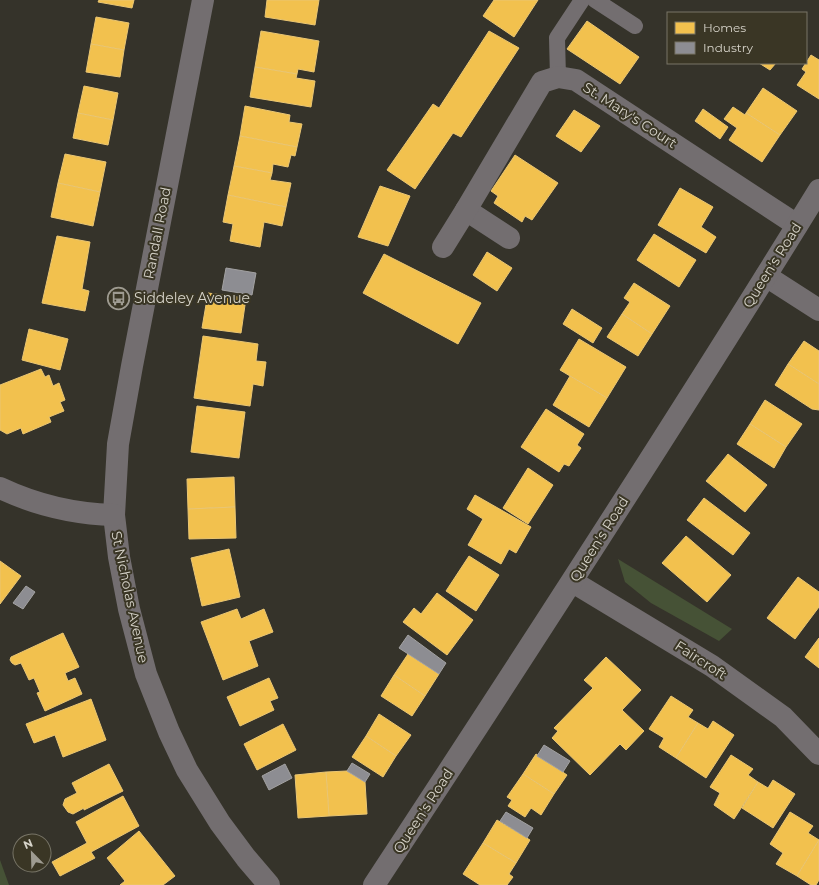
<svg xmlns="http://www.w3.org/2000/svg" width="819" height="885" viewBox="0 0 819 885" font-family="Montserrat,sans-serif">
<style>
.green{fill:#465236}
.homes{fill:#f2c14e;stroke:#eac673}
.industry{fill:#8d8d92;stroke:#a3a2a2}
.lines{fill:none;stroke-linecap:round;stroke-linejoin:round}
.service{stroke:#736e70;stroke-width:16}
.minor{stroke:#736e70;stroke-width:22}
.labels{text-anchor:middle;stroke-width:4;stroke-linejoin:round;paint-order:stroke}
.street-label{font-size:14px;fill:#d6d3c9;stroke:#3a3625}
.poi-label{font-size:14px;fill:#d6d3c9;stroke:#3a3625;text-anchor:start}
</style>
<rect width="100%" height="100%" fill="#35332a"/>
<g class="green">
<path d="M618,559L732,629L719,641L651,603L625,582Z"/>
<path d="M0,860L9,885H0Z"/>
</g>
<g class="homes">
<path d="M99,0H134L132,8L98,2Z"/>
<path d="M267,0H319L315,25L265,17Z"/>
<path d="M494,0H538L514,37L483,16Z"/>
<path d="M96,17L129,23L124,50L91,44Z"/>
<path d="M587,21L639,57L620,84L567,49Z"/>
<path d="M261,31L319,41L314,72L298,69L297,74L255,67Z"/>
<path d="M489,31L519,48L461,137L453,133L415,189L387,170L433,104L439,108Z"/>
<path d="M91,44L124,50L120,77L86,72Z"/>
<path d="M811,55L819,60V99L797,85L806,72L802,69Z"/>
<path d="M759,63H776L770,70Z"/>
<path d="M255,67L297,74L296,78L315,81L311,107L250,97Z"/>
<path d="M84,86L118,93L113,120L78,113Z"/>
<path d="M763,88L797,111L780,135L746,113Z"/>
<path d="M245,106L290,115L289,122L302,124L297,147L240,136Z"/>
<path d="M733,107L745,115L746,113L780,135L762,162L729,140L737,128L724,119Z"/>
<path d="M703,109L728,127L720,139L695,121Z"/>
<path d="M574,110L600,126L581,152L556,136Z"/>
<path d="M78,113L113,120L108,145L73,138Z"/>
<path d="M240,136L297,147L295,156L291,155L288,167L273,164L272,173L234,166Z"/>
<path d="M65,154L106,162L100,192L58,183Z"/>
<path d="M515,155L558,183L532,220L525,216L522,222L494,203L498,196L491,191Z"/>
<path d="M234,166L272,173L270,180L291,183L286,207L228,195Z"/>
<path d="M58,183L100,192L93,226L51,217Z"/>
<path d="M380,186L410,196L388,246L358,237Z"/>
<path d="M680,188L713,207L701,227L716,237L706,253L658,225Z"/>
<path d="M228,195L286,207L282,226L264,222L260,247L230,241L233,224L223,222Z"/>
<path d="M654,234L696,260L679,287L637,260Z"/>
<path d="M57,236L90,242L82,289L89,291L85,311L42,303Z"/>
<path d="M487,252L512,268L497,291L473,275Z"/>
<path d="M384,254L481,303L458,344L363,293Z"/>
<path d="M634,283L670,306L652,334L622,314L630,302L624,298Z"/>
<path d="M208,293L246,298L241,333L202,328Z"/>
<path d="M572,309L602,328L593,343L563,324Z"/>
<path d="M622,314L652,334L638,356L607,337Z"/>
<path d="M29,329L68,339L60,370L22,360Z"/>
<path d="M203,336L258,344L256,361L266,362L263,386L253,384L250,406L194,398Z"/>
<path d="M579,339L626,367L607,398L560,370Z"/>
<path d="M804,341L819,351V384L788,364Z"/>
<path d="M788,364L819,384V410L812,409L775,385Z"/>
<path d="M41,369L45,377L49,375L53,386L59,383L65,400L60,402L64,411L49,417L51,422L23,434L21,428L7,434L0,430V385Z"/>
<path d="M570,376L607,398L589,427L553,405Z"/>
<path d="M765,400L802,424L786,447L750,424Z"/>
<path d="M197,406L245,412L239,458L191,452Z"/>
<path d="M546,409L584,434L577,445L581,448L569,466L564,464L559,472L521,447Z"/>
<path d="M750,424L786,447L774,468L737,444Z"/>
<path d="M728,454L767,485L745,512L706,481Z"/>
<path d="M528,468L553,485L528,524L503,508Z"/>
<path d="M234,477L235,507L188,509L187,479Z"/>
<path d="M475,495L531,527L516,553L509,549L501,564L468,545L483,519L467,509Z"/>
<path d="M704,498L750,533L733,555L687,520Z"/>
<path d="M235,507L236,538L189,539L188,509Z"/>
<path d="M686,536L731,575L707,602L662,563Z"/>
<path d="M229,549L240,597L202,606L191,558Z"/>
<path d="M469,556L499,575L476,611L446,591Z"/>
<path d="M0,561L21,576L0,604Z"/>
<path d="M798,577L819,592V607L795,639L767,618Z"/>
<path d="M437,593L473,620L447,655L403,622L414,608L421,614Z"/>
<path d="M237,609L241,619L264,609L273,632L249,641L258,666L223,680L201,622Z"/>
<path d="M63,633L79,667L65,673L68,681L75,678L82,694L45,711L37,693L40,692L34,678L29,680L21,663L15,665L12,663L10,660L11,657Z"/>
<path d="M819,638V668L805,657Z"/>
<path d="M408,654L439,674L425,696L394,675Z"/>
<path d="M606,657L641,690L622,710L644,731L626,750L620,744L590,775L552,738L558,731L554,728L593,688L584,680Z"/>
<path d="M394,675L425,696L412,716L381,696Z"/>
<path d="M269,678L278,698L270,701L274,710L240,726L227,697Z"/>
<path d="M671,696L693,710L688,717L698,723L676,758L659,747L664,738L649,729Z"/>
<path d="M91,699L106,740L63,757L55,735L34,743L26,724Z"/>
<path d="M379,714L411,735L396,756L366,736Z"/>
<path d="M713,721L734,735L706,778L676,758L698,723L708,729Z"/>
<path d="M283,724L296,750L257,770L244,744Z"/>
<path d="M366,736L396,756L383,777L352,757Z"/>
<path d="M536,754L567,775L554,794L523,774Z"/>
<path d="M731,755L753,769L748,775L758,782L734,819L714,805L720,793L710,787Z"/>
<path d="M109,764L123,791L84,810V808L73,814L68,812L63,805L65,799L77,793L72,783Z"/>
<path d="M347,771L365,782L367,814L329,816L326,772Z"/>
<path d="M326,772L329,816L298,818L295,775Z"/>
<path d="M523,774L554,794L541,815L531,808L525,817L508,806L512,800L507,797Z"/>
<path d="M773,780L795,794L773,828L742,808L758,782L768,788Z"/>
<path d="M123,796L139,826L91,852L95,858L60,876L52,862L87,843L76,822Z"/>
<path d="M790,812L813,826L808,833L819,840L797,876L776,864L783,853L770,844Z"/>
<path d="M497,820L530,840L516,863L483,843Z"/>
<path d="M139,831L175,876L163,885H120L125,881L107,858Z"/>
<path d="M819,840V880L816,885H811L797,876Z"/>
<path d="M483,843L516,863L509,874L513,877L507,885H480L463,874Z"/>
</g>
<g class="industry">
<path d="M226,268L256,273L252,295L222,290Z"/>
<path d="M26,586L35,592L23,609L13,603Z"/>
<path d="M408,635L446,663L439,674L399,648Z"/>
<path d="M544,745L570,761L563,772L537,756Z"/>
<path d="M352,763L370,774L365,782L347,771Z"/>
<path d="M285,764L292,778L269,790L262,776Z"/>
<path d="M506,812L533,828L527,838L500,821Z"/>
</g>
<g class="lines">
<g class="service">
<path d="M595,0L635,26"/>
<path d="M558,77L557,38L582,0"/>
</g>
<g class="minor">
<path d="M203,0L132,366L118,444L114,515L119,557L129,609L146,674L169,732L187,770L220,823L246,858L269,885"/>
<path d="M466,210L509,238"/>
<path d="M443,247L466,210L542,82L558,77L576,80L797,225"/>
<path d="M766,276L819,310"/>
<path d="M0,488C36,505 74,514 114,515"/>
<path d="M573,582L712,666L783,717L819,754"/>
<path d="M374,885C525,655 675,424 819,190"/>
</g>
</g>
<defs>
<symbol id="bus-ring" viewBox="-11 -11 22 22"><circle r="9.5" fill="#3a3625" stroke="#9e9b91" stroke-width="1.5"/><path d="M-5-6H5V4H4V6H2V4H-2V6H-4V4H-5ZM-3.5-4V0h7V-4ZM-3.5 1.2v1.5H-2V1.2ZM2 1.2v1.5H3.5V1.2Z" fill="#9e9b91"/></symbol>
</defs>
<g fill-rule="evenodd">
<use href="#bus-ring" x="106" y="286" width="25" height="25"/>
</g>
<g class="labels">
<g class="street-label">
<text transform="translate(630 115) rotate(33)" y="5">St. Mary's Court</text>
<text transform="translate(157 233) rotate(-79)" y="5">Randall Road</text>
<text transform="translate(772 265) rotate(-58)" y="5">Queen's Road</text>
<text transform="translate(599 539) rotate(-58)" y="5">Queen's Road</text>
<text transform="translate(130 597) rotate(78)" y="5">St Nicholas Avenue</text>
<text transform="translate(701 660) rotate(33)" y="5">Faircroft</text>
<text transform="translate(423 811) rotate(-57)" y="5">Queen's Road</text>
</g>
<g class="poi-label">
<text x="134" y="303">Siddeley Avenue</text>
</g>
</g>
<rect x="667" y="12" width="140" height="52" fill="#3a3625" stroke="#787567"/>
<rect x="675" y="22" width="20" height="12" fill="#f2c14e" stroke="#787567"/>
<text x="703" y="32" font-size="12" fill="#d6d3c9">Homes</text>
<rect x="675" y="42" width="20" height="12" fill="#8d8d92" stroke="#787567"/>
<text x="703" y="52" font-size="12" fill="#d6d3c9">Industry</text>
<g transform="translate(32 853) rotate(337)"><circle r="19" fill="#3a3625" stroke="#787567"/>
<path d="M0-3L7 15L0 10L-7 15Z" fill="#9e9b91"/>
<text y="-6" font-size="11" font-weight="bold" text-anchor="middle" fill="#d6d3c9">N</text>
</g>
</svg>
